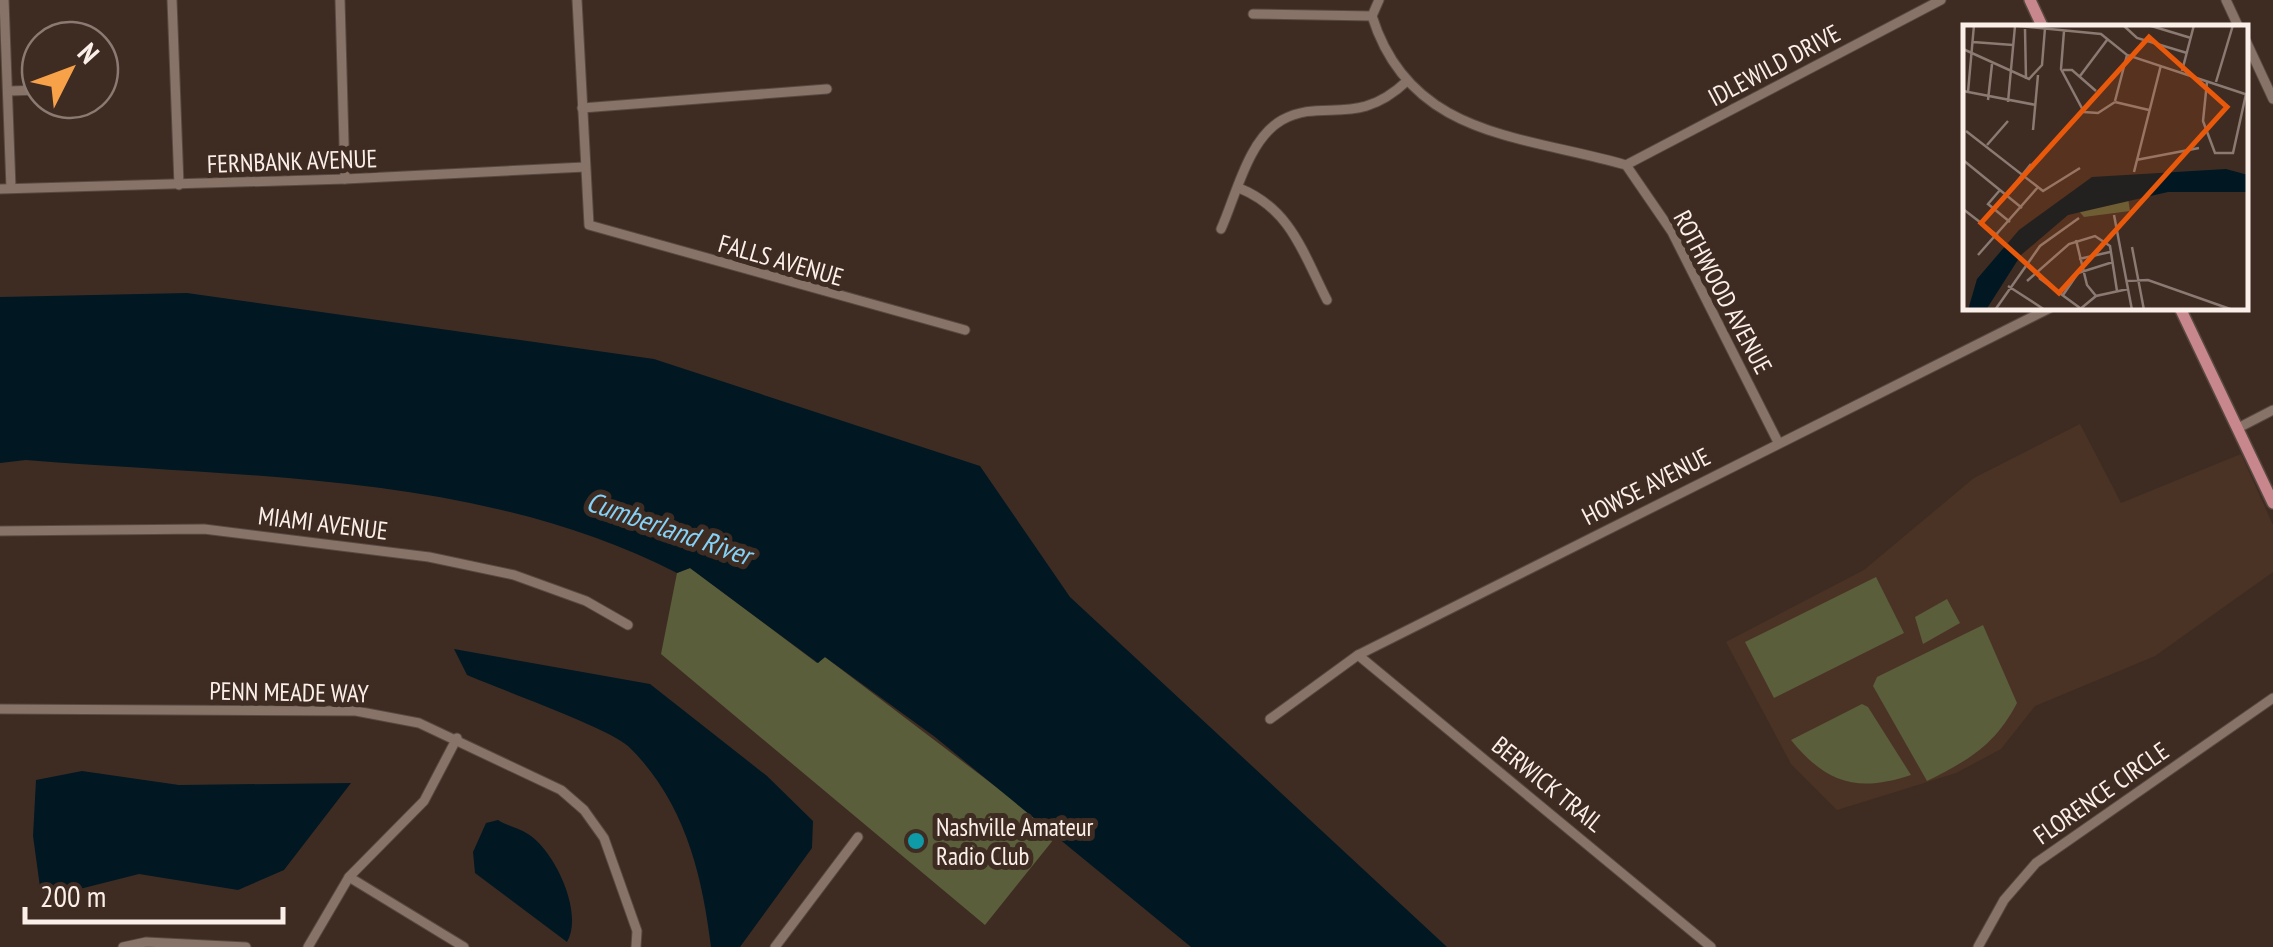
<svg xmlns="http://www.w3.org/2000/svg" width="2273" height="947" viewBox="0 0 2273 947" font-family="'PT Sans Narrow',sans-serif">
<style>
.built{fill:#4a3325}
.green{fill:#5a5e3b}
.water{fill:#011823}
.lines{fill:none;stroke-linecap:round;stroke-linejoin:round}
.minor-casing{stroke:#584940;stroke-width:11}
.major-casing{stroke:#584940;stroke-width:14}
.minor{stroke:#887368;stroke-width:9}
.major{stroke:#c8868d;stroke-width:11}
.culture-dot{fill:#0f9aa8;stroke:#3e2c23;stroke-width:4}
.labels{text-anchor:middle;stroke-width:10;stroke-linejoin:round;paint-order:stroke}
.street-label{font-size:25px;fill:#fbefe9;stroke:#3e2c23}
.poi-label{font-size:25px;fill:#fbefe9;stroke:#3e2c23;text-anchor:start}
.water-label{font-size:28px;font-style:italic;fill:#85d2f9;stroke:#3e2c23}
.inset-road{fill:none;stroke:#8a7a72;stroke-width:2.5}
.view{fill:#e8590c;fill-opacity:0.15;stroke:#e8590c;stroke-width:5}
.inset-edge{fill:none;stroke:#fbefe9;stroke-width:5}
</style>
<rect width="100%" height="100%" fill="#3e2c23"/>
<path class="built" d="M2080,424L2121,503L2241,454L2273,525V572L2155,656L2035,706L2001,749L1956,773L1837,810L1791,764L1726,642L1864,570L1974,478Z"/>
<g class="green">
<path d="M690,568L817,663L825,657L1058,834L985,925L661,654L677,573Z"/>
<path d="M1876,577L1904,633L1774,698L1745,642Z"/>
<path d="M1947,599L1960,623L1923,644L1915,617Z"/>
<path d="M1983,625L2017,703C1995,745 1969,760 1927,781L1873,686L1877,677Z"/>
<path d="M1862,704L1868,707L1911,775C1857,793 1826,783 1791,740Z"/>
</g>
<g class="water">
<path d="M187,293L654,359L980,466L1070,597L1447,947H1191L935,737L825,657L818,663L690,568L677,573C480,472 243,478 26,460L0,463V297Z"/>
<path d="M454,649L650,684L767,776L813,821L812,848L740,947H711C702,873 684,800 628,746C610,729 497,688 467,675Z"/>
<path d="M82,771L179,785L351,783L284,870L238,890L139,874L60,894L40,887L33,836L36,780Z"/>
<path d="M498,820C507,826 519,828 528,834C555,851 584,913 567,942L475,873L473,852L486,823Z"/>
</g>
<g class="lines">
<defs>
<g id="minor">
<path d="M4,0L11,188"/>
<path d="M172,0L179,185"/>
<path d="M340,0L345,179"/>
<path d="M577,0L589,225L965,330"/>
<path d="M1379,0L1372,16C1410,138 1523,135 1626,165"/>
<path d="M2226,0L2239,28"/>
<path d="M1253,14L1372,16"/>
<path d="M2246,41L2273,99"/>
<path d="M9,91L40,90"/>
<path d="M582,108L827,89"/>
<path d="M1626,165L1941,0"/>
<path d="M1626,165L1672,232L1778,442"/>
<path d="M1239,188C1291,209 1303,253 1327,300"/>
<path d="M0,189L345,179L585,167"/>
<path d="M1221,229C1236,196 1248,139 1282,120C1324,97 1356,129 1407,81"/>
<path d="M2240,427L2273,410"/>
<path d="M0,531L204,529L429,557L514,575L586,601L628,625"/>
<path d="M1358,655L1711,947"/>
<path d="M0,709L356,711L419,723L561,790L584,810L604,838L637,931L636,947"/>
<path d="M1270,719L1358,655L2050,308"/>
<path d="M349,877L464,947"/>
<path d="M123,947L146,942L246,947"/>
<path d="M308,947L349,877L424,801L457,738"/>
<path d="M775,947L858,837"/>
<path d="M1978,947L2004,900L2036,863L2273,698"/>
</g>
<g id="major">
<path d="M2030,0L2043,28"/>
<path d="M2180,308L2273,503"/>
</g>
</defs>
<use href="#minor" class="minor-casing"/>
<use href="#major" class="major-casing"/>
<use href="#minor" class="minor"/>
<use href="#major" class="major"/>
</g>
<circle class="culture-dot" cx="916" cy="841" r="10"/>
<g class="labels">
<g class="street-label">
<text transform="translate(1774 65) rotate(-28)" y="9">IDLEWILD DRIVE</text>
<text transform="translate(292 161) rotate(-2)" y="9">FERNBANK AVENUE</text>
<text transform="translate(781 260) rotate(16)" y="9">FALLS AVENUE</text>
<text transform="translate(1723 292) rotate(62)" y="9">ROTHWOOD AVENUE</text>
<text transform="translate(1646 486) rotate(-27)" y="9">HOWSE AVENUE</text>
<text transform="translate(323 523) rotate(7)" y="9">MIAMI AVENUE</text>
<text transform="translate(289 692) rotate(1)" y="9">PENN MEADE WAY</text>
<text transform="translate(1548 784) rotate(39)" y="9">BERWICK TRAIL</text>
<text transform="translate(2101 793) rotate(-35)" y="9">FLORENCE CIRCLE</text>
</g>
<g class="poi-label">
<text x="936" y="836">Nashville Amateur<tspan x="936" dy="29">Radio Club</tspan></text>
</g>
<g class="water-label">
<text transform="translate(669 528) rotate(19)" y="10">Cumberland River</text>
</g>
</g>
<g transform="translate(1963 25)">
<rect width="285" height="285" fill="#3e2c23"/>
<path d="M165,173L167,186L121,192L115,185Z" fill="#5a5e3b"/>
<path d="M263,144L285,150V167H205L105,190L58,230L23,285H5L14,254L56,205L129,152Z" fill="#011823"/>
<path class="inset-road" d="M47,0L138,9L164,30L285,70M160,0L174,13L224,28M185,0L228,13M62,4L63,54M101,6L98,44L121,87L135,88L152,77M10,17L50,20M0,24L66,54L79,40L82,3M100,45H109L133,66M219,46L231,0M117,51L144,15M244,57L240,96L252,128H270L283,69M253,57L270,0M0,66L73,80M5,67L11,0M25,75L29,39M152,76L164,30M45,77L52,1M152,77L186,85M70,105L75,50M3,106L80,166L117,143M24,120L45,96M0,135L59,183M173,135L236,123M171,147L198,40M37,165L25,179L47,197M43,170L68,139M0,184L35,211M151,190L169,285M113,215L124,260L133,271M169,222L181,285M15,230L75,162M116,234L147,227M76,253L117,283M64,256L106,219L132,211L147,221L154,266M163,256L185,255L270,285M45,261L82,285M100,270L115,248L150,237M32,285L77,221L116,193M116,285L133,271L165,264"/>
<path class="view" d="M186,12L264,82L96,268L18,198Z"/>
<rect width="285" height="285" class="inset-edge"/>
</g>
<g transform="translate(70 70) rotate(48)"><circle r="48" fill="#3e2c23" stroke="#8a7a72" stroke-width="2.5"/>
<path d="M0-8L18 38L0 25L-18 38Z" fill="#f7a149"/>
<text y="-15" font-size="28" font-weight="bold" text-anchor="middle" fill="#fbefe9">N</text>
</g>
<path d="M25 907v15h258v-15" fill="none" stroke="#fbefe9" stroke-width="5"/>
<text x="40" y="907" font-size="30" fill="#fbefe9" stroke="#3e2c23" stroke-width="8" paint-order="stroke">200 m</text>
</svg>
